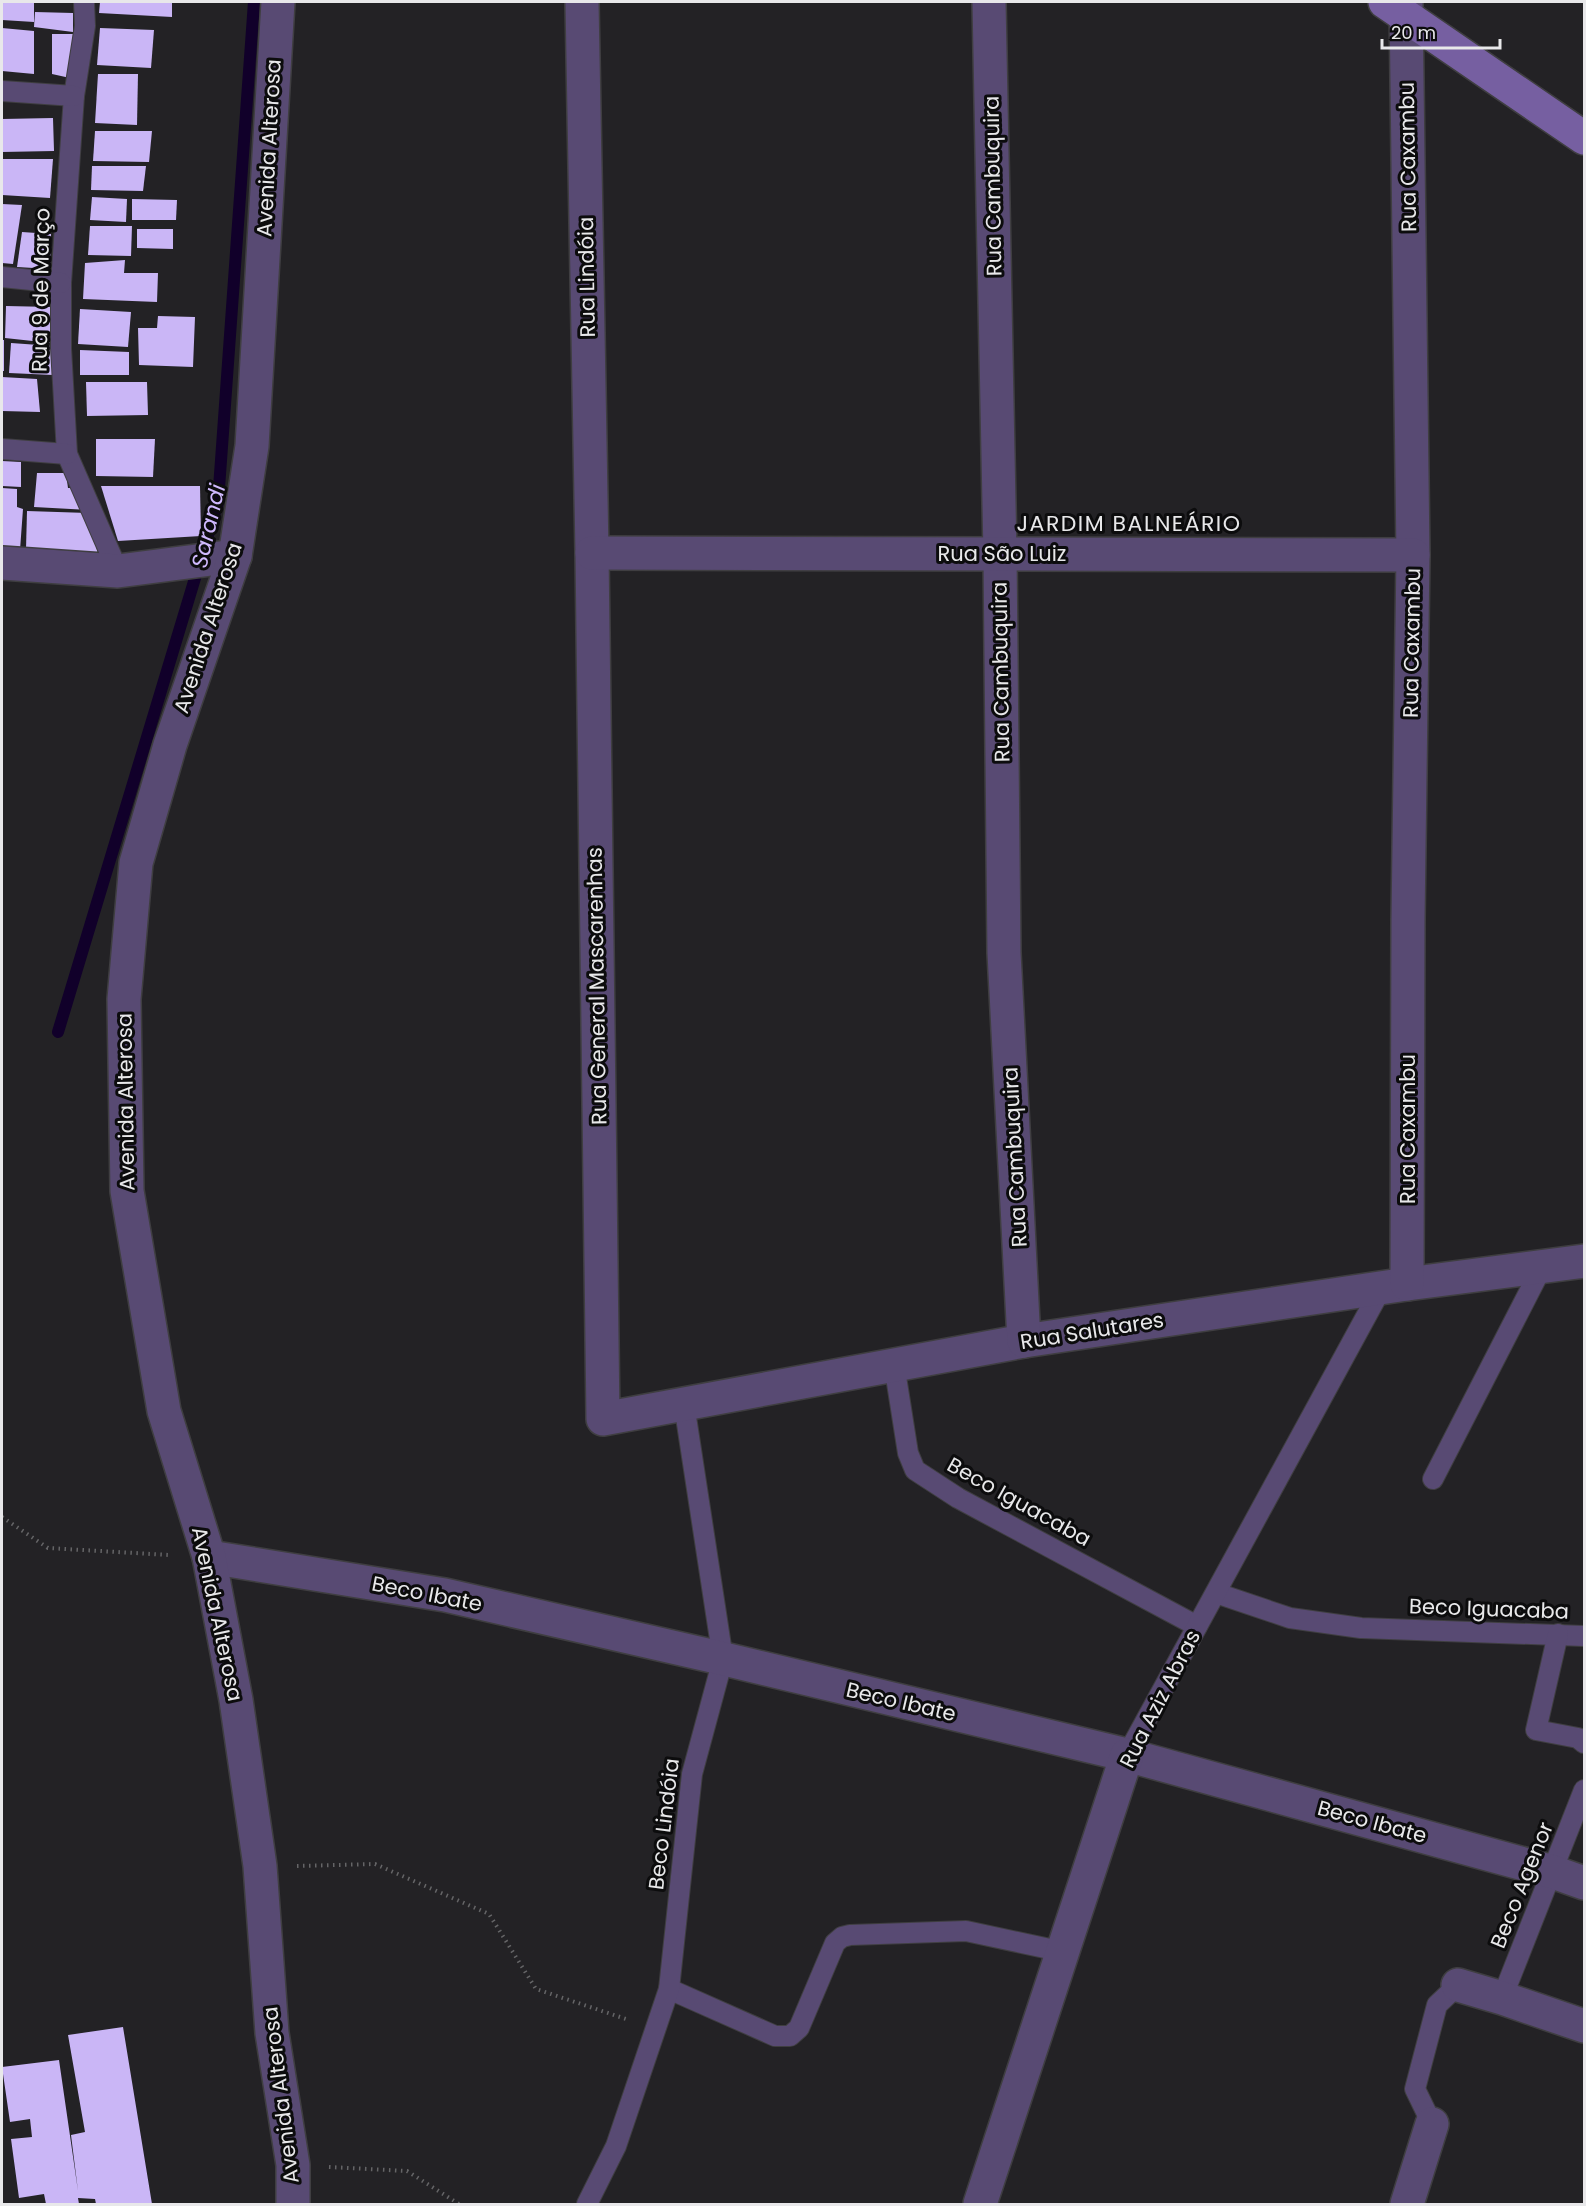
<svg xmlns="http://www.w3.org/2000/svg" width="1586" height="2206" viewBox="0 0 1586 2206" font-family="Poppins,sans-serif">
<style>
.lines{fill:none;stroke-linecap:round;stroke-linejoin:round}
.stream{stroke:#11002a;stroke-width:12}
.building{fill:#cab6f6}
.service-casing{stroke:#3f3e41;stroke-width:22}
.minor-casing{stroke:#3f3e41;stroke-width:36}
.tertiary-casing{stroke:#3f3e41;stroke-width:36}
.secondary-casing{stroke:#3f3e41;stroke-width:36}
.path{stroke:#656567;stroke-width:4;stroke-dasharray:1.5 4.5;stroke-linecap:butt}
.service{stroke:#584a73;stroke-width:20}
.minor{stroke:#584a73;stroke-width:33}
.tertiary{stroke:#584a73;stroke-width:33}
.secondary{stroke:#765fa1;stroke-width:33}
.labels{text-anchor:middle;stroke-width:6;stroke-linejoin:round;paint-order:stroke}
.street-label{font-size:21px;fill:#e8e8ea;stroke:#0c0c0d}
.neighbourhood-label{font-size:22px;letter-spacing:1.5px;fill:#e8e8ea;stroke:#0c0c0d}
.water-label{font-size:22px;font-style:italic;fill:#cfb9fd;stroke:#0c0c0d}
</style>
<rect width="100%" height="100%" fill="#232225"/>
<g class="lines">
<path class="stream" d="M58,1032L218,502L254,2"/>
</g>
<g class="building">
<path d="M2,2H34V22L2,20Z"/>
<path d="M100,2H172V17L99,13Z"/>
<path d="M35,12L73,13V32L34,27Z"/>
<path d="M2,28L34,31V74L2,71Z"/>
<path d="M100,28L154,30L151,68L97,65Z"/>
<path d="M52,34H73L70,78L52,74Z"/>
<path d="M98,74H138L137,125L95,123Z"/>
<path d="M53,118L54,151L2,152V119Z"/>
<path d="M95,131H152L149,162L93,161Z"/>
<path d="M2,159H53L50,198L2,195Z"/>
<path d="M92,166H146L143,191L91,190Z"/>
<path d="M92,197L127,199L126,222L90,220Z"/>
<path d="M132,199L177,200L176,220H132Z"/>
<path d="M2,204L22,205L13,264L2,263Z"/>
<path d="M90,226H132L131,256L88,255Z"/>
<path d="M137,229H173V249L137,248Z"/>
<path d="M22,232L51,234L50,269L17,267Z"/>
<path d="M125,260L124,273H158L157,302L83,299L85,263Z"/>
<path d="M6,306L52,307L51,343L5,338Z"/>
<path d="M80,309L131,312L128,347L78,344Z"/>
<path d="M158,316L195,317L193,367L139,365L138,328H157Z"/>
<rect x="2" y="340" width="2" height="31"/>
<path d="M11,343L53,346V375L9,373Z"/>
<path d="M80,350L129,352V375H80Z"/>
<path d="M2,377L37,379L40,412L2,411Z"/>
<path d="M86,382H147L148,415L87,416Z"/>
<path d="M96,439H155L153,477L96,476Z"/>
<path d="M2,461L21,462V487L2,486Z"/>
<path d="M37,473H66L68,488H81L89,510L34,507Z"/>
<path d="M101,486H200L201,536L118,541Z"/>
<path d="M2,488L17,489V507L23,509L20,550H2Z"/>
<path d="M27,511L88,513L98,554L26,549Z"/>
<path d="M123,2027L152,2204H96L95,2199L78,2198L79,2204H46L44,2194L19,2198L11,2139L32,2137L30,2119L10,2122L2,2067L59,2060L78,2191L71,2135L85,2132L68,2035Z"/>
</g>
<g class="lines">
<defs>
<g id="service">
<path d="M84,2L85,26L74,96L61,283V348L67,454L118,571"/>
<path d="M2,91L74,96"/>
<path d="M2,277L61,283"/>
<path d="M2,449L67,454"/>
<path d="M894,1364L908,1453L915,1470L958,1498L1197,1626"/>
<path d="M1433,1479L1542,1267"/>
<path d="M1216,1593L1290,1618L1361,1628L1584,1636"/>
<path d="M1558,1634L1536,1730L1578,1738L1584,1743"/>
<path d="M1127,1755L1381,1289"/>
<path d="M669,1989L775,2036H790L799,2028L835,1943L842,1937L850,1935L966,1931L1064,1952"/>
<path d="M1502,1998L1584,1790"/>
<path d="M1432,2124L1415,2089L1437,2005L1458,1985"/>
<path d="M587,2204L616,2146L669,1989L692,1774L723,1659L684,1404"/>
</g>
<g id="minor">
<path d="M582,2L592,553L603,1419L1024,1341L1407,1284L1584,1261"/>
<path d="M989,2L1000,554L1004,953L1024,1341"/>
<path d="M1406,2L1413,555L1408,920L1407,1284"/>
<path d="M592,553L1413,555"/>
<path d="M2,563L118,571L235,556"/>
<path d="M209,1557L445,1595L716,1657L1127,1755L1553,1872L1584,1883"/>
<path d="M1458,1985L1502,1998L1584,2026"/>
<path d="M980,2204L1127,1755"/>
<path d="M1407,2204L1432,2124"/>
</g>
<path id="tertiary" d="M278,2L252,446L235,556L170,745L136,863L124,999L127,1191L164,1411L209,1557L236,1700L260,1866L272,2033L293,2165V2204"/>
<path id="secondary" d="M1385,2L1584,138"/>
</defs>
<use href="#service" class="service-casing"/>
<use href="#minor" class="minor-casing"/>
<use href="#tertiary" class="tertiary-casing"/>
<use href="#secondary" class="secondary-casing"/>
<g class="path">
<path d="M2,1517L48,1548L169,1555"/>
<path d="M297,1866L375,1864L489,1914L536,1989L629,2020"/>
<path d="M329,2167L407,2171L459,2204"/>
</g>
<use href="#service" class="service"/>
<use href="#minor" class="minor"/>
<use href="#tertiary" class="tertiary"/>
<use href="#secondary" class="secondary"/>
</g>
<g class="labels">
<g class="street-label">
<text transform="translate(269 148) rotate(-87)" y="7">Avenida Alterosa</text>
<text transform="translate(1408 157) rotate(-91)" y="7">Rua Caxambu</text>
<text transform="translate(993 186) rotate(-91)" y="7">Rua Cambuquira</text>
<text transform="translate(587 277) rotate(-91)" y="7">Rua Lindóia</text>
<text transform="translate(41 290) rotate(-89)" y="7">Rua 9 de Março</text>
<text x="1002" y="561">Rua São Luiz</text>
<text transform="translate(208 628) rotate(-72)" y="7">Avenida Alterosa</text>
<text transform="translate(1412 643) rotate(-89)" y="7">Rua Caxambu</text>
<text transform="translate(1001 672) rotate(-91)" y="7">Rua Cambuquira</text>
<text transform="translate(597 986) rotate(-91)" y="7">Rua General Mascarenhas</text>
<text transform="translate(126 1102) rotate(-91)" y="7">Avenida Alterosa</text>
<text transform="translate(1408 1129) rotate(-90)" y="7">Rua Caxambu</text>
<text transform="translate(1015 1157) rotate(-93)" y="7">Rua Cambuquira</text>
<text transform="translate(1092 1331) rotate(-9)" y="7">Rua Salutares</text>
<text transform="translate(1019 1502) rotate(29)" y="7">Beco Iguacaba</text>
<text transform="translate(427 1594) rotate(11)" y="7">Beco Ibate</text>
<text transform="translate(1489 1609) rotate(2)" y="7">Beco Iguacaba</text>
<text transform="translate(217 1614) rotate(78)" y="7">Avenida Alterosa</text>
<text transform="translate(1160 1699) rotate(-63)" y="7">Rua Aziz Abras</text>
<text transform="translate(901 1702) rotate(13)" y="7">Beco Ibate</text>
<text transform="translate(1372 1822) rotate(15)" y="7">Beco Ibate</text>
<text transform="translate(664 1824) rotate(-83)" y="7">Beco Lindóia</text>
<text transform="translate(1522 1885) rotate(-68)" y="7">Beco Agenor</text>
<text transform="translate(281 2095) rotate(-97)" y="7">Avenida Alterosa</text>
</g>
<g class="neighbourhood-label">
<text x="1129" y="531">JARDIM BALNEÁRIO</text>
</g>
<g class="water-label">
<text transform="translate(208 526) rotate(-77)" y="8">Sarandi</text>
</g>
</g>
<rect width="1586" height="2206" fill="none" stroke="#e8e8ea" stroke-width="6"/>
<path d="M1382 39v9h118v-9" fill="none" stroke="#e8e8ea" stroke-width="3"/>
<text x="1391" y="39" font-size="18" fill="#e8e8ea" stroke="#0c0c0d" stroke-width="4.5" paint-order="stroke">20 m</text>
</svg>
